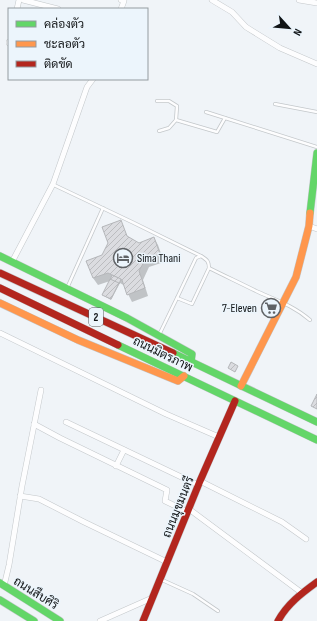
<svg xmlns="http://www.w3.org/2000/svg" width="317" height="621" viewBox="0 0 317 621" font-family="'Sofia Sans Condensed',Sarabun,sans-serif">
<style>
.shadow{fill:#0003}
.building{fill:url(#building-hatch);stroke:#b5b7ba}
.lines{fill:none;stroke-linecap:round;stroke-linejoin:round}
.lane-casing{stroke:#c3c7ca;stroke-width:4}
.street-casing{stroke:#c3c7ca;stroke-width:6}
.fast-casing{stroke:#c3c7ca;stroke-width:8}
.slow-casing{stroke:#c3c7ca;stroke-width:8}
.jam-casing{stroke:#c3c7ca;stroke-width:8}
.lane{stroke:#fdfdfe;stroke-width:2.5}
.street{stroke:#fdfdfe;stroke-width:5}
.fast{stroke:#63d668;stroke-width:7}
.slow{stroke:#ff974d;stroke-width:7}
.jam{stroke:#b3261e;stroke-width:7}
.labels{text-anchor:middle;stroke-width:3;stroke-linejoin:round;paint-order:stroke}
.shield{fill:#ecf5fc;stroke:#53585b;stroke-width:1}
.shield-label{font-size:11px;font-weight:bold;fill:#111416}
.poi-label{font-size:12px;fill:#111416;stroke:#ecf5fc;text-anchor:start}
.street-label{font-size:12px;fill:#111416;stroke:#ecf5fc}
</style>
<defs>
<pattern id="building-hatch" width="6" height="6" patternUnits="userSpaceOnUse"><rect width="6" height="6" fill="#dbdce0"/><path d="M-1 1l2-2M0 6l6-6M5 7l2-2" fill="none" stroke="#bbbcbf"/></pattern>
</defs>
<rect width="100%" height="100%" fill="#f0f4f8"/>
<path class="shadow" d="M120,221L124,229L128,238L139,244L154,238L158,245L164,262L149,267L143,280L148,296L132,302L128,294L125,286L120,283L111,300L104,296V295L110,281L98,285L93,278L88,262L103,256Z"/>
<g class="building">
<path d="M121,220L127,236L139,243L154,237L160,254L145,260L139,271L145,288L127,295L122,280L108,273L93,278L86,261L102,255L108,243L102,227Z"/>
<path d="M112,275L121,279L119,284L110,280Z"/>
<path d="M110,279L119,283L111,299L102,295Z"/>
<path d="M231,362L238,366L235,372L228,368Z"/>
<path d="M317,394V409L311,406Z"/>
</g>
<g class="lines">
<defs>
<g id="lane">
<path d="M157,101H169L177,106L176,120"/>
<path d="M275,104L317,112"/>
<path d="M206,112L317,147"/>
<path d="M159,131L169,128L176,120L217,132L225,118"/>
<path d="M54,185L134,223L201,256"/>
<path d="M68,286L103,208"/>
<path d="M177,298L196,258L201,256C207,260 209,261 209,268"/>
<path d="M160,333L177,298L192,304L209,268C225,276 240,283 256,291C276,300 294,306 310,320"/>
<path d="M160,579L193,594L218,611"/>
</g>
<g id="street">
<path d="M23,0L58,9"/>
<path d="M121,0L124,1L121,9"/>
<path d="M212,0L232,12L246,27L280,48L317,64"/>
<path d="M299,0L317,3"/>
<path d="M17,9L19,0"/>
<path d="M9,42V43"/>
<path d="M309,226L317,229"/>
<path d="M12,262L53,184L87,87L93,79"/>
<path d="M0,333L166,414L219,437"/>
<path d="M66,422L198,485"/>
<path d="M34,424L60,438L167,490L165,501L188,512"/>
<path d="M116,466L124,450"/>
<path d="M200,481L282,522L306,539"/>
<path d="M20,496L39,499L84,522L167,562"/>
<path d="M189,509L302,593"/>
<path d="M4,586L9,565L22,486L41,390"/>
<path d="M100,621L152,598"/>
</g>
<g id="fast">
<path d="M310,213L317,153"/>
<path d="M0,256L127,318L192,354L191,362"/>
<path d="M118,345L317,440"/>
<path d="M173,353L317,422"/>
<path d="M0,583L60,621"/>
<path d="M0,600L34,621"/>
</g>
<g id="slow">
<path d="M0,303L78,340L178,381L184,376"/>
<path d="M241,386L296,277L309,226L310,213"/>
</g>
<g id="jam">
<path d="M0,273L173,353"/>
<path d="M0,288L118,345"/>
<path d="M143,621L200,481L235,401"/>
<path d="M278,621C287,604 302,593 317,582"/>
</g>
</defs>
<use href="#lane" class="lane-casing"/>
<use href="#street" class="street-casing"/>
<use href="#fast" class="fast-casing"/>
<use href="#slow" class="slow-casing"/>
<use href="#jam" class="jam-casing"/>
<use href="#lane" class="lane"/>
<use href="#street" class="street"/>
<use href="#fast" class="fast"/>
<use href="#slow" class="slow"/>
<use href="#jam" class="jam"/>
</g>
<defs>
<symbol id="hotel-ring" viewBox="-11 -11 22 22"><circle r="9.5" fill="#ecf5fc" stroke="#5f6265" stroke-width="1.5"/><path d="M-6-4.5h1.5V1H6V5H4.5V3h-9V5H-6ZM-4 0a1.8 1.8 0 1 1 3.6 0ZM.5 0V-2.5h3Q6-2.5 6 0Z" fill="#5f6265"/></symbol>
<symbol id="supermarket-ring" viewBox="-11 -11 22 22"><circle r="9.5" fill="#ecf5fc" stroke="#5f6265" stroke-width="1.5"/><path d="M-6-5.5h2.5l.6 2H6L4.5 2H-2.5L-4.4-4H-6ZM-1.5 3.2a1.3 1.3 0 1 0 .1 0ZM3 3.2a1.3 1.3 0 1 0 .1 0Z" fill="#5f6265"/></symbol>
</defs>
<g fill-rule="evenodd">
<use href="#hotel-ring" x="112" y="247" width="22" height="22"/>
<use href="#supermarket-ring" x="260" y="297" width="22" height="22"/>
</g>
<g class="labels">
<rect class="shield" x="89" y="308" width="14" height="18" rx="3"/>
<g class="shield-label">
<text x="96" y="321">2</text>
</g>
<g class="poi-label">
<text x="137" y="262">Sima Thani</text>
<text x="257" y="312" text-anchor="end">7-Eleven</text>
</g>
<g class="street-label">
<text transform="translate(163 354) rotate(26)" y="4">ถนนมิตรภาพ</text>
<text transform="translate(178 507) rotate(-68)" y="4">ถนนมุขมนตรี</text>
<text transform="translate(36 593) rotate(32)" y="4">ถนนสืบศิริ</text>
</g>
</g>
<rect x="8" y="8" width="140" height="72" fill="#ecf5fc" stroke="#949ba0"/>
<rect x="16" y="21" width="20" height="6" fill="#63d668" stroke="#949ba0"/>
<text x="44" y="28" font-size="12" fill="#111416">คล่องตัว</text>
<rect x="16" y="41" width="20" height="6" fill="#ff974d" stroke="#949ba0"/>
<text x="44" y="48" font-size="12" fill="#111416">ชะลอตัว</text>
<rect x="16" y="61" width="20" height="6" fill="#b3261e" stroke="#949ba0"/>
<text x="44" y="68" font-size="12" fill="#111416">ติดขัด</text>
<g transform="translate(289 28) rotate(117)" stroke="#ecf5fc" stroke-width="3" paint-order="stroke">
<path d="M0-3L7 15L0 10L-7 15Z" fill="#111416"/>
<text y="-6" font-size="11" font-weight="bold" text-anchor="middle" fill="#111416">N</text>
</g>
</svg>
